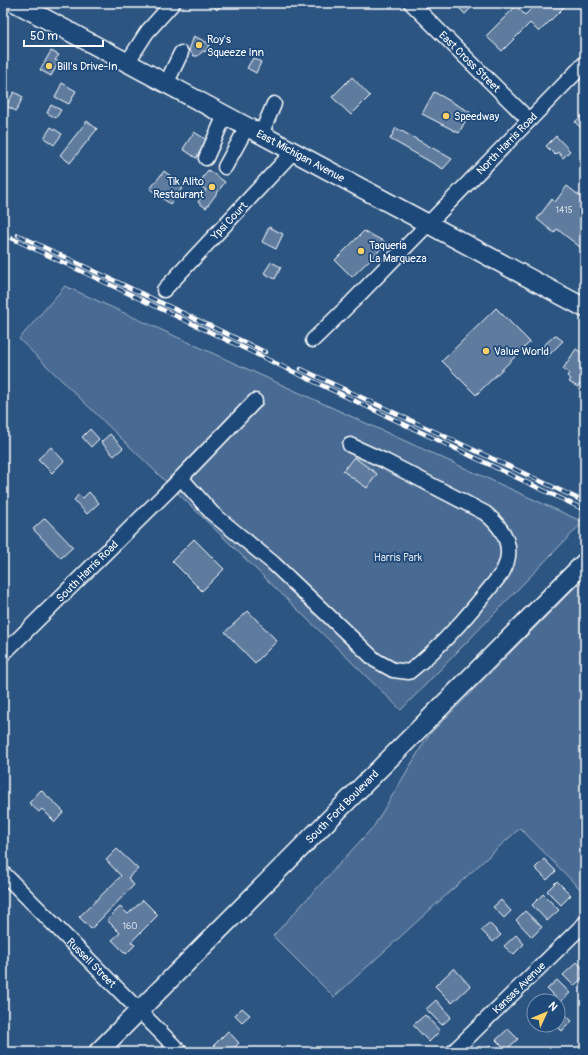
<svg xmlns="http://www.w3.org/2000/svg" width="588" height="1055" viewBox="0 0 588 1055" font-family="Pangolin,sans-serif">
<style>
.green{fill:#486b92;stroke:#a4b5c8}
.building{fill:#5e7c9f;stroke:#fff}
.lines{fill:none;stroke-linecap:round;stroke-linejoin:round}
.minor-casing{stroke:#fff;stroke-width:17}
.major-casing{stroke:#fff;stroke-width:21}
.minor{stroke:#1f4a7a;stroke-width:14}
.major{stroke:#1f4a7a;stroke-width:18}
.rail-casing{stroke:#fff;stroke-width:4.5}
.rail{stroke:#1f4a7a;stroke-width:3;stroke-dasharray:9;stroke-linecap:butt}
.poi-dot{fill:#ffd166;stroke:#1f4a7a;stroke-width:1.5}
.labels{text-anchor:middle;stroke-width:3.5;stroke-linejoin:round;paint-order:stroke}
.number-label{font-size:9px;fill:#d7dee7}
.poi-label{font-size:11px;fill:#fff;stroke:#1f4a7a;text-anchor:start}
.street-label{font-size:11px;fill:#fff;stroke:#1f4a7a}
.park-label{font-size:11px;fill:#dae1e9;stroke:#1f4a7a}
</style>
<rect width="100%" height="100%" fill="#2c5582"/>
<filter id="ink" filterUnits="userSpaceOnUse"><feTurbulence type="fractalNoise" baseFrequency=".025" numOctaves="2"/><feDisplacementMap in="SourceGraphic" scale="8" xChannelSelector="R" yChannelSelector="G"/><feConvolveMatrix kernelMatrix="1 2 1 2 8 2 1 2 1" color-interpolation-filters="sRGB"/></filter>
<g filter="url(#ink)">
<g class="green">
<path d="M65,286L583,522L401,710L19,339Z"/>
<path d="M585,577V894L520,828L334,997L273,936L374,826L428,736Z"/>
</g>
<g class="building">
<path d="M210,3H224L217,10Z"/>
<path d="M454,3H476L465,14Z"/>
<path d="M537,3H568L539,32L530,23L502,51L486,36L516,6L525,15Z"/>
<path d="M194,36L210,44L205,52L203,51L198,56H194L189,50Z"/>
<path d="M51,51L59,55L55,60L59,62L51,76L40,70Z"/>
<path d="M253,58L261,62L256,73L247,68Z"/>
<path d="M352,77L370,96L351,115L332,97Z"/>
<path d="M62,83L76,91L69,104L55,97Z"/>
<path d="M14,92L23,97L16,111L6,106Z"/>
<path d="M434,92L470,112L459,133L422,114Z"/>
<path d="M51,105L61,110L56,118L47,113Z"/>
<path d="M585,112V132L575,122Z"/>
<path d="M87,121L97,129L70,163L60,155Z"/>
<path d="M51,127L62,134L54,145L44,138Z"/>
<path d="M396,128L438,151L452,159L443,169L390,139Z"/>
<path d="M194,132L207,140L196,158L183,149Z"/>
<path d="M556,136L570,151L563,158L558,152L555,155L546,146Z"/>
<path d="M208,170L225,182L206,208L198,202L206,190L198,185Z"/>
<path d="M164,171L184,186L170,204L150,189Z"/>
<path d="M567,186L585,200V251L557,229L554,233L537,219L552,199L555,202Z"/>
<path d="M269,227L283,234L276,249L262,242Z"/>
<path d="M364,231L387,243L352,277L335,260Z"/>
<path d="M271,262L281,267L275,279L264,273Z"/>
<path d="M496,308L530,342L476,395L442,361Z"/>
<path d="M555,335L563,341L547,357L540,349Z"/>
<path d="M576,349L585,355V376L578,387L569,382L571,379L567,376L569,373L563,369Z"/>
<path d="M90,429L99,439L91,447L82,437Z"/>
<path d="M110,434L123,448L114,456L101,442Z"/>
<path d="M51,447L64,461L52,473L38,459Z"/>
<path d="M354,457L377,474L367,488L343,471Z"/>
<path d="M89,492L99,503L87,514L74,500L79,494L83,498Z"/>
<path d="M45,518L73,547L61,558L33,529Z"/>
<path d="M194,539L224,569L202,591L172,561Z"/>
<path d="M248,611L277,641L255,663L225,632Z"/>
<path d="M41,790L64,812L55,822L42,809L39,812L29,803Z"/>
<path d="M117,849L138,869L128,878L134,885L91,929L79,917L121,876L106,860Z"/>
<path d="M544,859L556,871L547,880L535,868Z"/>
<path d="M557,881L571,895L561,905L547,891Z"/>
<path d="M543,894L559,910L547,921L532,905Z"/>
<path d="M143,900L158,915L131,942L135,945L126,954L112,940L120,933L107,920L120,907L128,914Z"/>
<path d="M501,900L511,911L504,918L493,907Z"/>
<path d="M525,911L542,927L532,937L516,920Z"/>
<path d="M489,923L501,935L493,942L481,930Z"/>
<path d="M516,935L524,944L513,955L504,946Z"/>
<path d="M577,962L585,971V975L574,986L563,975Z"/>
<path d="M454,968L470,986L452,1003L435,986Z"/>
<path d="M557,980L570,993L560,1002L547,989Z"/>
<path d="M543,995L549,1001H537Z"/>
<path d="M436,1000L451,1017L442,1025L426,1009Z"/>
<path d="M534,1003V1015L528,1009Z"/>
<path d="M242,1008L250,1015L242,1022L235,1015Z"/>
<path d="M563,1012L572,1021L562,1031L556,1025H558V1018Z"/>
<path d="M425,1015L440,1031L429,1042L413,1025Z"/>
<path d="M508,1029L518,1039L506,1050L496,1040Z"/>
<path d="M228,1031L239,1043L230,1052L225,1050L221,1052L214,1045Z"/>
<path d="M491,1045L498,1052H484Z"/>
</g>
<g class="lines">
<defs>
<g id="minor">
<path id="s1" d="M411,3L529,120"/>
<path d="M127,63L147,32L173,3"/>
<path d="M166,84L181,53"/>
<path d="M261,134L274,104"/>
<path d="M206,158L225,115"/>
<path d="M225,167L247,127"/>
<path id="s2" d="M164,290L293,152"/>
<path id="s3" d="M313,340L352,302L585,63"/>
<path d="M181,478L212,513L273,563L375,660L393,670L409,672C445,644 474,608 502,573C516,549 505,529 485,513L385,461L350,445"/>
<path id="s4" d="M3,654L171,488L255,401"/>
<path id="s5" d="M3,873L180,1052"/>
<path id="s6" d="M453,1052L585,923"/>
</g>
<g id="major">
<path id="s7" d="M16,3L585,308"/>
<path id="s8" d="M98,1052L585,562"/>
</g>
</defs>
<use href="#minor" class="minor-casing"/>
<use href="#major" class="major-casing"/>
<use href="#minor" class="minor"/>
<use href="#major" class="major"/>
<defs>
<g id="rail">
<path d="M3,234L585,510"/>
<path d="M18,235L265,352"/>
<path d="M301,369L585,502"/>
</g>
</defs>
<use href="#rail" class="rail-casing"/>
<use href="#rail" class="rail"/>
</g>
</g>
<g class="poi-dot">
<circle cx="199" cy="45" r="4"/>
<circle cx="49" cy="66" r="4"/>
<circle cx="446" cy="116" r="4"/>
<circle cx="212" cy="187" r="4"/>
<circle cx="361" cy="251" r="4"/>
<circle cx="486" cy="351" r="4"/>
</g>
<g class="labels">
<g class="number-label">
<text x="564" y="213">1415</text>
<text x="130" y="929">160</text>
</g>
<g class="poi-label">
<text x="207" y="43">Roy's<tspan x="207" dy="13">Squeeze Inn</tspan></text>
<text x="57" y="70">Bill's Drive-In</text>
<text x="454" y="120">Speedway</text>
<text x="204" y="185" text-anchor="end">Tik Alito<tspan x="204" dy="13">Restaurant</tspan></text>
<text x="369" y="249">Taqueria<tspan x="369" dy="13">La Marqueza</tspan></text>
<text x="494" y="355">Value World</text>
</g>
<g class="street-label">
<text dy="4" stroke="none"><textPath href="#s1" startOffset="83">East Cross Street</textPath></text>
<text dy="4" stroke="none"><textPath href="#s3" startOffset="276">North Harris Road</textPath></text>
<text dy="4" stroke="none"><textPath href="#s7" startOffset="323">East Michigan Avenue</textPath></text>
<text dy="4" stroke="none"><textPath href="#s2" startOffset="95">Ypsi Court</textPath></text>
<text dy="4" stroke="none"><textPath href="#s4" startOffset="118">South Harris Road</textPath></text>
<text dy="4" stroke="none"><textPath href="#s8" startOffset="346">South Ford Boulevard</textPath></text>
<text dy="4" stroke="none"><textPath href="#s5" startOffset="126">Russell Street</textPath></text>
<text dy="4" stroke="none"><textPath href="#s6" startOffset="92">Kansas Avenue</textPath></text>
</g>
<g class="park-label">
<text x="398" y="561">Harris Park</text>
</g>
</g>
<rect width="588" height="1055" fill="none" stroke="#1f4a7a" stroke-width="16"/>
<rect x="8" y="8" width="572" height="1039" fill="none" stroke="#fff" stroke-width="1.5" filter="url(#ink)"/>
<g transform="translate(546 1013) rotate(46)"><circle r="19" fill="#1f4a7a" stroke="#7992af"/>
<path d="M0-3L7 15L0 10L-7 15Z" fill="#ffd166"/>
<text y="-6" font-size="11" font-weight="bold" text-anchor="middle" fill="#ffffff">N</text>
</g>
<path d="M24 40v6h79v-6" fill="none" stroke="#ffffff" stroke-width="2"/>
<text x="30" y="40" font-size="12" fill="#ffffff" stroke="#1f4a7a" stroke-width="3" paint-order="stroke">50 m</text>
</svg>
